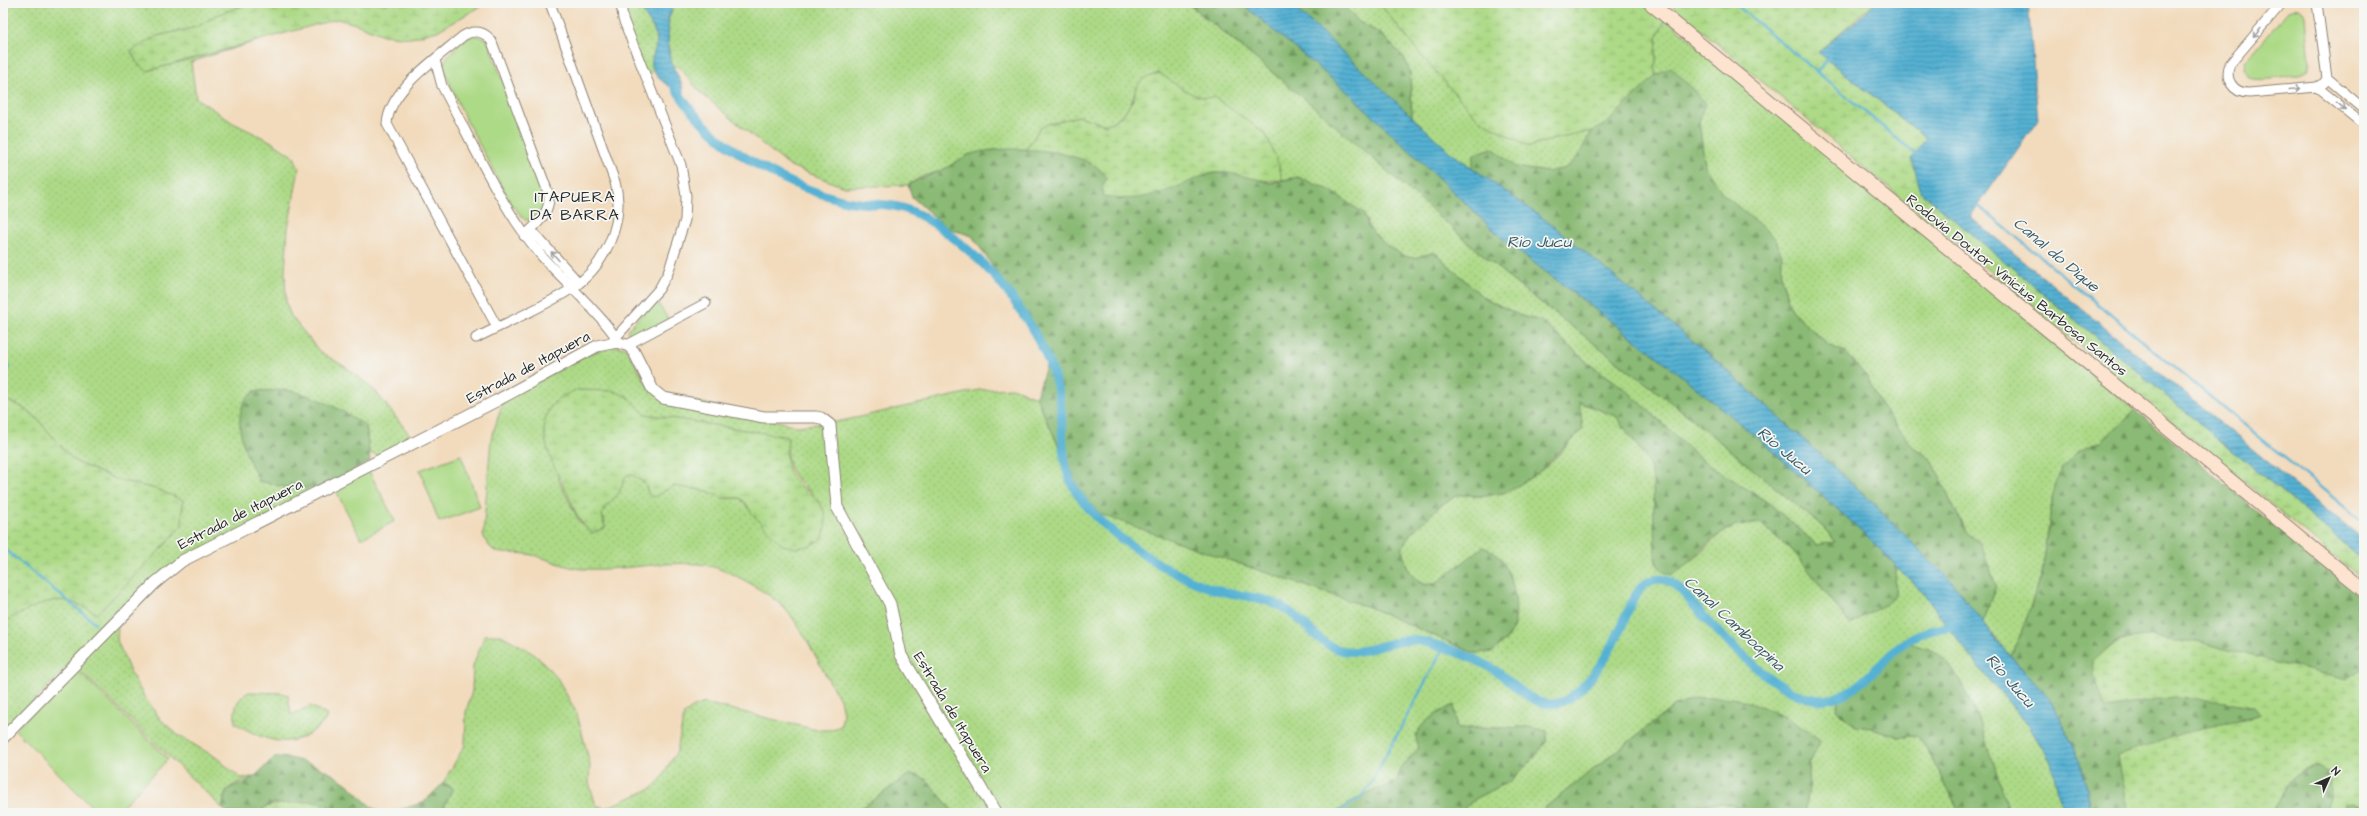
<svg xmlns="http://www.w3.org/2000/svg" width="2367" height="816" viewBox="0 0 2367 816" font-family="'Architects Daughter',sans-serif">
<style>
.grass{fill:url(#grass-dots);stroke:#6c8259;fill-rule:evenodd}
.forest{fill:url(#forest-firs);stroke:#5a7250}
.wetland{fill:url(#wetland-marsh);stroke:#6c8259}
.green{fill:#adda87;stroke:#6c8259}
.water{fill:url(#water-rules);stroke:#406e7f}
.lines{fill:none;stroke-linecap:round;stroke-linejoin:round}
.stream{stroke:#54b1d3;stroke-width:2.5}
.canal{stroke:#54b1d3;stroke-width:9}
.minor-casing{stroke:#8e8374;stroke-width:11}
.tertiary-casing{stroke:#8e8374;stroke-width:13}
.secondary-casing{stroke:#8e8374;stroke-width:15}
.minor{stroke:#fff;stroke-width:9}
.tertiary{stroke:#fff;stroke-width:11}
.secondary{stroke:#fde4d0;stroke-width:13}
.oneway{stroke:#a0a0a0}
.labels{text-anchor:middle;stroke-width:3.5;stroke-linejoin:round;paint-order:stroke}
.street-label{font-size:15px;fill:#2b2b2b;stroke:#f6f6f2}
.neighbourhood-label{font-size:16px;letter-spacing:1px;fill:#2b2b2b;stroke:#f6f6f2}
.water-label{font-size:16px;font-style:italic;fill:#395a66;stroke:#f6f6f2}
</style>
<defs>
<pattern id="grass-dots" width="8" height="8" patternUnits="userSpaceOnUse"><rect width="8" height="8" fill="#adda87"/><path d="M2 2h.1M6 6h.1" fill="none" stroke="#95bb75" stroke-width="1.8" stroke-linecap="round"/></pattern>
<pattern id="forest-firs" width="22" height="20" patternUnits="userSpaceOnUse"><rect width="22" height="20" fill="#8aba74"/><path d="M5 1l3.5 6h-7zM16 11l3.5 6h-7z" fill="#71975f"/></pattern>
<pattern id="wetland-marsh" width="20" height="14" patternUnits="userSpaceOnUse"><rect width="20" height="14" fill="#adda87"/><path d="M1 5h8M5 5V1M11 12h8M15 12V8" fill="none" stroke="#95bb75"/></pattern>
<pattern id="water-rules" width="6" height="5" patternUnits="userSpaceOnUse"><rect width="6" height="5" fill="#54b1d3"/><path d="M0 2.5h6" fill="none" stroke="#4690ab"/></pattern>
</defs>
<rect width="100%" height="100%" fill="#f6f6f2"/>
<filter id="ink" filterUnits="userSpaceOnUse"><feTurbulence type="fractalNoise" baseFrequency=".025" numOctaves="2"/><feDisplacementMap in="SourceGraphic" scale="8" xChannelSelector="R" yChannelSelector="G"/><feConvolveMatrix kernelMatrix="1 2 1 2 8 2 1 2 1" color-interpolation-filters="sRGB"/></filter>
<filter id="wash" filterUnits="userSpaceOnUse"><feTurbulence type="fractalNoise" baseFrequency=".012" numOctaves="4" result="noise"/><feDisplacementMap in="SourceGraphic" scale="16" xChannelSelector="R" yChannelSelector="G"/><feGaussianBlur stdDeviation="0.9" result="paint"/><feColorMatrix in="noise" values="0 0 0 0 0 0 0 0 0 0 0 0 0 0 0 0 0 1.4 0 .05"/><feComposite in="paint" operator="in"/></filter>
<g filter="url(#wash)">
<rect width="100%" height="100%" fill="#f2dbbd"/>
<g class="grass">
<path d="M3,3H251L217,15L197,27L157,36L131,52L147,71L257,41L191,62L196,98L233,123L270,141L294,157L299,169L288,228L285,271L286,303L291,316L319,351L350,370L376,392L413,439L380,456L369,453L366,426L270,392L255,391L259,481L297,490L313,486L316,490L213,547L168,576L118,627L117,640L130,672L145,698L161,720L179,736L217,758L240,778L253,777C233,786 223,784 223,809L72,663L3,732V622C42,602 56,589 97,613L163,547L182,525L183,501L156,489L118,480L78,463L70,457L35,416L18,405L3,399Z"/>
<path d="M611,3H637C644,14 656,28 657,42C658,53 650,56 655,68L644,79L622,20Z"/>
<path d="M669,3H1187L1306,100L1514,282L1681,410L1828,531L1836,542L1817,545L1770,504L1702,460L1624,388L1589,364L1541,321L1521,316L1483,297L1434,252C1428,254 1420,258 1413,258C1396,257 1369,236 1367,220L1298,177L1282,180L1279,165L1230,110L1214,97C1196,102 1174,83 1159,73L1136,88C1132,107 1123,116 1106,125L1078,116L1040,128L1026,150H995L968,155L943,170L921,177L908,185L844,187L788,165L702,94L679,67L673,65C668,54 665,21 672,11Z"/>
<path d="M1341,3H1379L1420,54L1477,118L1529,147L1551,140L1592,131L1577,158L1567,168L1552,173L1515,167L1493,148L1475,154L1472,168L1450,152L1412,117L1410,72L1381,34L1359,22Z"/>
<path d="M1666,19L2135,410L2101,442L2091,445L2053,494L2042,575L2019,638L2010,655L1982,622L1996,586L1980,543L1965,531L1932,460L1912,446L1881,406L1867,377L1845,352L1828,345L1791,310L1781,278L1782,257L1775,238L1723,194L1705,167L1699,122L1655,76L1657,37Z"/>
<path d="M615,346L626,348L650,390L797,426L837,422L979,390L1012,388L1036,397L1081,494L1211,554L1371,608L1474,653L1493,652C1497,647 1505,642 1509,637C1520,618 1515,597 1510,578L1460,564C1443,580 1426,597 1409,571C1405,564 1401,556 1402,548C1404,534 1446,498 1459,495C1468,493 1478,498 1487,496C1500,492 1525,481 1537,473C1551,465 1571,441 1583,429L1578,402L1616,416L1648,461L1653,480L1656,564L1693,560L1722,532L1737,526L1760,523L1796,554L1850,624L1895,595L1896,566L1922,592L1977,665L2029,726L2051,762L2063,813H2010L1975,712L1907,642L1857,687L1839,696L1836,710L1856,726L1872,728L1899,737L1918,736L1940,773L1960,813H1805L1809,787V765L1736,699L1699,698L1673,707L1538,813H1458L1478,797L1511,781L1533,759L1547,740V731L1480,727L1457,729L1454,705C1435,713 1414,726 1418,749L1401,768L1397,782L1374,791L1335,813H954L927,780L896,784L855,813H441L453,788L443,783L465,745L466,712L472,691L473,666L485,635H501L528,650L541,660L558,679L577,714L590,764L589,783L596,805L605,808L651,789L661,779L677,751L684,714L694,707L705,703L817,730H830L841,726L843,713L840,699C820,670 802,619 774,599C753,584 723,566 697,564C659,561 621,571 583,569C564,568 546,557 527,554C505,551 493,560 483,535L491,439L504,399L592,353ZM577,390L627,396L645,414L788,437C785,466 790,475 812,493L768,529L740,498H722L708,491L673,486L663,492L647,491L645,483L630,474L626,476L619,493L604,509L602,515L605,523L592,533L579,521L558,479L560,398Z"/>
<path d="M249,692L281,693L288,695L291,715L310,706L327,715C325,723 320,726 313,731C287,751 260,738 235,723C234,708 236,699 249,692Z"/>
<path d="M1728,803L1741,809L1743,813H1691L1701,805Z"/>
</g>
<g class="forest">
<path d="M1188,3H1241L1251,11L1350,94L1505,241L1666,363L1765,444L1866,534L1896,566L1895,595L1886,604L1850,624L1796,554L1760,523C1747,525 1732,525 1721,533C1702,545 1692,565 1671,575C1661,571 1656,566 1655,555L1653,480L1648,461L1616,416L1579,402L1583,429L1538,473L1508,492L1486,496L1459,495L1442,504L1410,534L1402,549L1407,567L1416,580L1424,585L1435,584L1483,547C1487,549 1494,551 1497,554C1514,573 1523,616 1508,637C1504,643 1497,647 1493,652L1474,653L1371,608L1211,554L1100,514L1081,494L1036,397L1049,357L1038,332L972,236L947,228L912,197L908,185C920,178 932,175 944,169C952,165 960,159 968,155C998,144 1090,146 1107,178L1102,187L1118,200L1166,191L1196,178L1214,173H1236L1271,183L1298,177L1330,190L1363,213L1369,228L1385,244L1404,256L1414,258L1434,252L1483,297L1521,316L1541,321L1589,364L1624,388L1702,460L1770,504L1817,545L1835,542L1828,531L1681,410L1514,282L1306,100Z"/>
<path d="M1287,3H1341L1359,22L1381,34L1404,57L1410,72L1412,117L1305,17Z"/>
<path d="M1671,67L1705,102L1699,122L1705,167L1723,194L1775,238L1782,257L1781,278L1791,310L1828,345L1845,352L1867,377L1881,406L1912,446L1932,460L1965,531L1980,543L1996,586L1982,622L1952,582L1866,496L1713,358L1551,224L1472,168L1474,154L1493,148L1515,167L1547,172L1566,168L1577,158L1592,131L1606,124L1655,76Z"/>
<path d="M287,390C316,395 342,410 366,426L370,461L318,492L313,486L297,490L259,481C248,459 232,427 244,402C246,398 252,394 255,391Z"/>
<path d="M2135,410L2364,600V669L2347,680L2197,642L2166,640L2150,636L2126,638L2113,643L2093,661L2105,708C2123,706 2141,701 2160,699C2183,697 2232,701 2254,707L2260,714L2118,756L2129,813H2092L2081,763L2053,703L2010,655L2019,638L2042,575L2053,494L2061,468L2078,451L2101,442Z"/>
<path d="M1907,642C1916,646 1930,648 1938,654C1971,678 1996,773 2010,813H1960L1940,773L1918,736L1899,737L1872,728L1856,726L1836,710L1839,696L1857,687Z"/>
<path d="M1699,698C1710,698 1725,696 1736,699C1765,705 1797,722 1820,740L1809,765V787L1805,813H1743C1738,802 1711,801 1701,805C1698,806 1694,811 1691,813H1538L1673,707Z"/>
<path d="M1454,705L1457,729L1528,727L1547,731V740L1533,759L1511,781L1478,797L1458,813H1335L1359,797L1396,782L1401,768L1418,749C1417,744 1415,738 1417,733C1423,720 1441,711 1454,705Z"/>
<path d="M275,757C301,757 332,771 352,788C363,798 368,807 383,813H350L310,801L297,805L274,803L263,808L260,813H227L223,809C224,779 236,791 254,777C261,771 268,763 275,757Z"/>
<path d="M2318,766L2330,773C2332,786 2332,803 2322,813H2271C2289,789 2284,776 2318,766Z"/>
<path d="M908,775H917L927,780L954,813H855Z"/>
<path d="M443,783L453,788L441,813H387L423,803Z"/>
<path d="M2353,803L2364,808V813H2342L2345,804Z"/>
</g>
<g class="wetland">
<path d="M251,3H487L437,31L411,38L383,35L356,24L337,19L147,71L137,63L131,51L157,36L197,27L217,15Z"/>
<path d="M1379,3H1647L1666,19L1657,37L1655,76L1606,124L1592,131L1551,140L1529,147L1477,118L1420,54Z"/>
<path d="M1669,3H1874L1818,52L1926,138L1921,192L2364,560V581L1842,149Z"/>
<path d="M1159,73C1174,82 1196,102 1214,97L1265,133L1279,165L1282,180C1260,185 1238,170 1214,173C1202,175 1193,180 1182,185C1157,195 1130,203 1103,196L1102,187L1107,178C1096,157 1048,149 1026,150L1040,128L1048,124L1079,116L1106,125L1122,116L1133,100L1136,88L1143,79Z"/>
<path d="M577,390L613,391L627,396L645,414L788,437C787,446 786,458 788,468C795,495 836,492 823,538L810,546L796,548L782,545L752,514L746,503L740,498H722L708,491L673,486L654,497L649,495L645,483L630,474L626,476L619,493L604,509L602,515L605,528L592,533C578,522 575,510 568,495C550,459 521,408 577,390Z"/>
<path d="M3,399L18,405L35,416L70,457L78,463L118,480L156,489L183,500L182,525L163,547L97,614C55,588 43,604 3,622Z"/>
<path d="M2150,636L2166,640L2197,642L2347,680L2364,669V808L2353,803L2345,804L2342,813H2322C2332,804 2332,786 2330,773L2318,766C2284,775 2289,789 2271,813H2129L2118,756L2193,730L2243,720L2260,714L2254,707C2233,701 2182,697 2160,699C2141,701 2123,706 2105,708L2094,674L2093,661C2113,641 2122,638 2150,636Z"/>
<path d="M310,801L350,813H260C268,800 294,805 310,801Z"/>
</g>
<g class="green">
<path d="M2298,8L2303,11L2306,16L2310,64L2308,70C2301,77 2258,82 2249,78L2244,69L2245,62L2288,11Z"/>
<path d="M474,35L487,39L546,196L545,208L534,220H525L512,205L464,116L443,67C444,55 464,39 474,35Z"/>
<path d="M655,299L669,320L630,337L627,331Z"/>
<path d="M461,455L480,507L439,522L420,470Z"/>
<path d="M368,469L395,521L361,539L334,487Z"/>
<path d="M75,668L168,759L116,813H98L15,730Z"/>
</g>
<g class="water">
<path d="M637,3H669L672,11L668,17C670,31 666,44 670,58C673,70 683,80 683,93C670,87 649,77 652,59C654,49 660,42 655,32C651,22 642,12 637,3Z"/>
<path d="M1241,3H1287L1305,17L1450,152L1551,224L1713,358L1866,496L1952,582L1997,641L2053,703L2081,763L2092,813H2063L2051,762L2029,726L1977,665L1922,592L1866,535L1765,444L1666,363L1505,241L1350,94Z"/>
<path d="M1874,3H2028L2038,120L1970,217L2364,541V560L1921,192L1912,159L1926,138L1818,52L1863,15Z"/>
</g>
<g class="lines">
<g class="stream">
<path d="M1569,3L1576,8"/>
<path d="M1734,3L1918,156"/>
<path d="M1816,72L1830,58"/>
<path d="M1976,204L2364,523"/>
<path d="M3,373L10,366"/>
<path d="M3,548L95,623"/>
<path d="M1338,813L1361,797L1369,787L1444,647"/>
</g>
<path class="canal" d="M671,80C704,142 777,183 842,200C859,205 877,203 894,206C921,211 946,231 967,249C1007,283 1052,348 1060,401C1065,433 1058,464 1077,493C1104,534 1169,575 1216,590C1238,596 1262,596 1282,607C1305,619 1318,647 1345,651C1368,654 1390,640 1413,640C1424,641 1435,645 1446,648C1462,654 1479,660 1493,669C1511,680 1528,704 1551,704C1580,704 1608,655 1619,632C1628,615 1634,581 1658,579C1675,578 1688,599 1698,610C1725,639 1785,707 1828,699C1862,694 1882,656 1910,639C1926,629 1942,630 1959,623"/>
</g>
</g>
<g filter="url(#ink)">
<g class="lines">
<defs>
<g id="minor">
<path d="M2282,3L2230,64C2224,79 2233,93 2249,93L2317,87L2324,83L2327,78L2317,3"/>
<path d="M435,60L442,86C474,145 502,212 546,261C559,275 614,328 617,341"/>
<path d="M2327,78L2364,109"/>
<path d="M2317,87L2364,125"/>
<path d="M531,230L579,283"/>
<path d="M497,327L387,124C389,89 439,57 463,36C474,29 485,31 492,42L549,195C550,214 537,224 524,236"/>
<path d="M616,337L659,289L668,273L685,220L686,196L681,165L623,19L621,3"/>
<path d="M476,338C507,322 542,308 571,289C605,267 626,221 615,182L550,3"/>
<path d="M627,345L706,303"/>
</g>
<path id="tertiary" d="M3,738L155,583L182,561L496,401L597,346L617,342L629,346L634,352L653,390L663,398L764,417H816L821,418L830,425L837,507L890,604L901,655L996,813"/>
<path id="secondary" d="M1650,3L2364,590"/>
</defs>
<use href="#minor" class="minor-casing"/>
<use href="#tertiary" class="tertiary-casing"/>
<use href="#secondary" class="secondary-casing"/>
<use href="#minor" class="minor"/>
<use href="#tertiary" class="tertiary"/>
<use href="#secondary" class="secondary"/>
</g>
<defs><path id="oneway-shaft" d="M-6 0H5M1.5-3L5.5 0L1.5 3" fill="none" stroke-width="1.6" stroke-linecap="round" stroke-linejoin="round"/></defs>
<g class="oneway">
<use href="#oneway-shaft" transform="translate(2257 33) rotate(130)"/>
<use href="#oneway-shaft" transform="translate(2295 89) rotate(-5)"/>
<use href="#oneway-shaft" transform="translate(2341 106) rotate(40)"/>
<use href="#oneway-shaft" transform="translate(555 256) rotate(-132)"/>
</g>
</g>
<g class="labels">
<g class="street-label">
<text transform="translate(2017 285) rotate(39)" y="5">Rodovia Doutor Vinícius Barbosa Santos</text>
<text transform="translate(528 367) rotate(-28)" y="5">Estrada de Itapuera</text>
<text transform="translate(240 514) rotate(-27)" y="5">Estrada de Itapuera</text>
<text transform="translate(953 712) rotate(59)" y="5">Estrada de Itapuera</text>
</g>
<g class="neighbourhood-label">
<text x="575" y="202">ITAPUERA<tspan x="575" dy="18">DA BARRA</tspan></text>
</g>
<g class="water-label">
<text x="1539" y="247">Rio Jucu</text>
<text transform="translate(2057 254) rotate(40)" y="6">Canal do Dique</text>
<text transform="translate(1785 450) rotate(40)" y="6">Rio Jucu</text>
<text transform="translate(1735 623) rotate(43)" y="6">Canal Camboapina</text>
<text transform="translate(2011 680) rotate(49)" y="6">Rio Jucu</text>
</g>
</g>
<rect width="2367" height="816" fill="none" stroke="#f6f6f2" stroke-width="16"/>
<g transform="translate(2329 778) rotate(45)" stroke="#f6f6f2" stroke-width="3" paint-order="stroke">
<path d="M0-3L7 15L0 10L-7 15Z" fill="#2b2b2b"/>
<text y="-6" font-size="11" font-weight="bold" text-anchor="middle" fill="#2b2b2b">N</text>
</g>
</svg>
